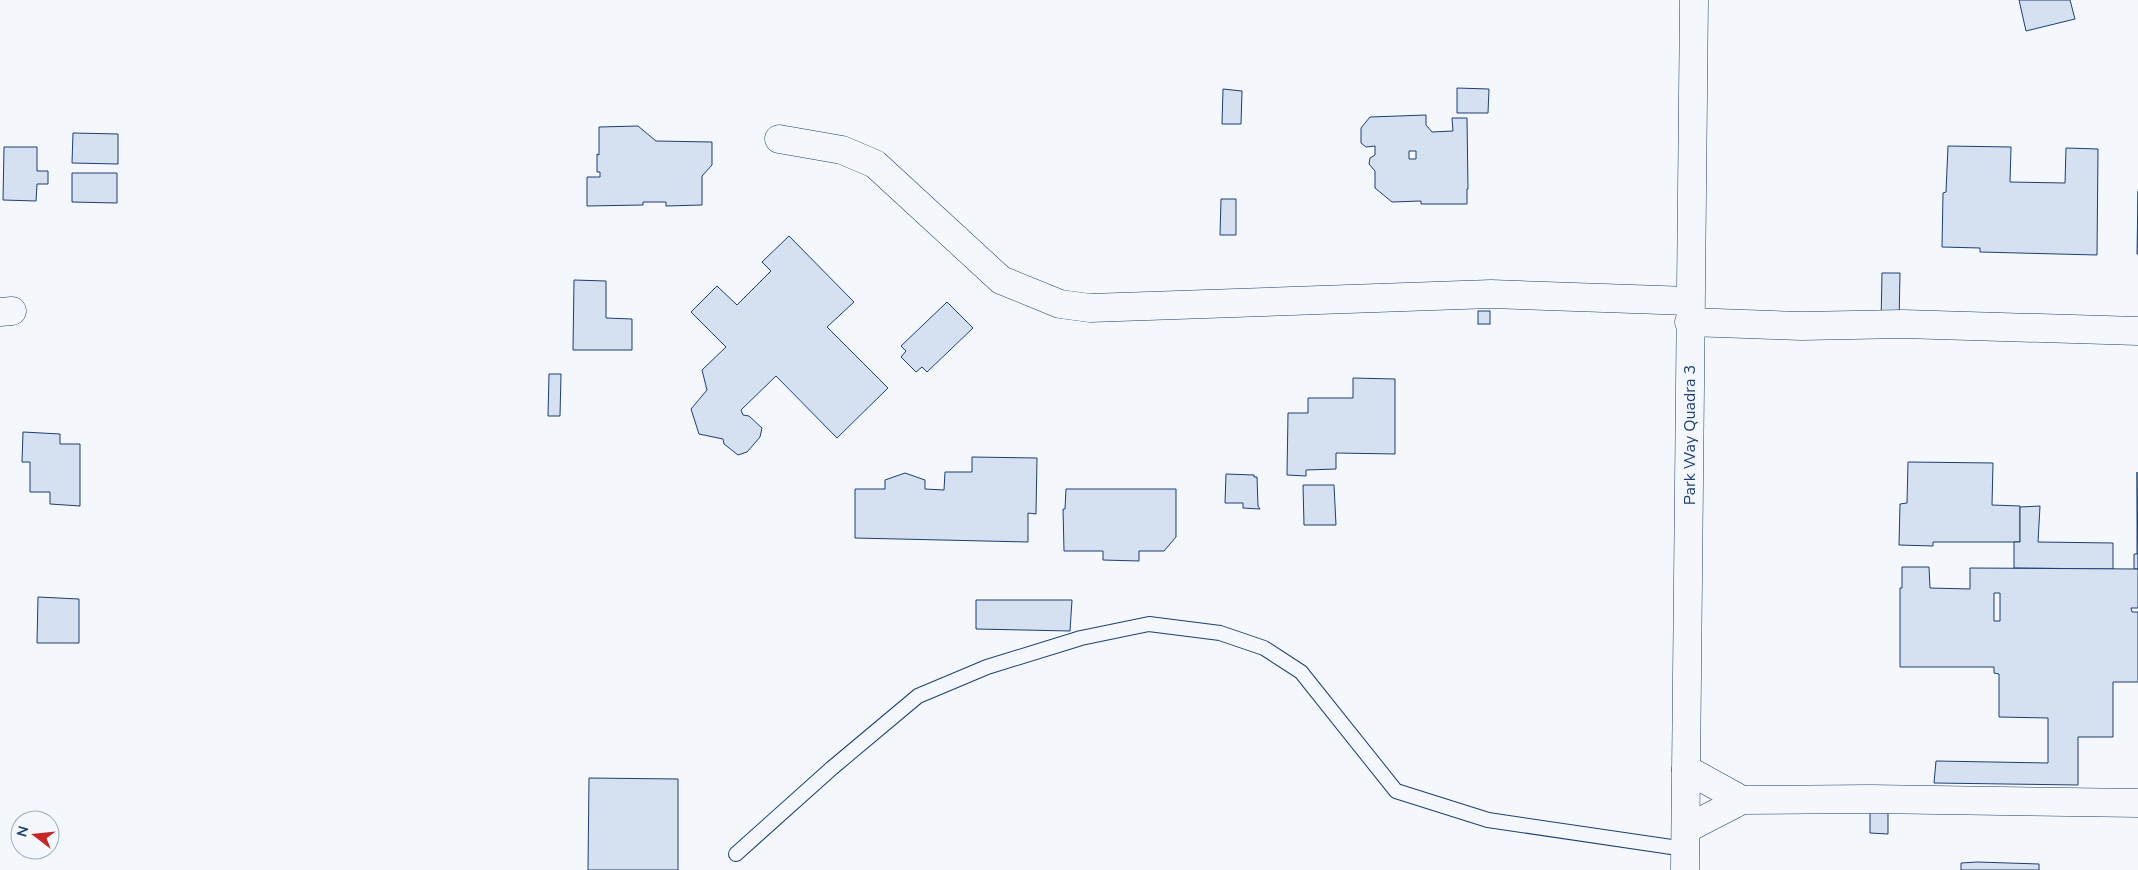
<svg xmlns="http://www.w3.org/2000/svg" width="2138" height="870" viewBox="0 0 2138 870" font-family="'Nunito Sans',sans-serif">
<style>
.building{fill:#d5e0f0;stroke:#1d3f73;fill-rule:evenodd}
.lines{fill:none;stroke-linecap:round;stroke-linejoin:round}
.lane-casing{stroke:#1d3f73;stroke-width:16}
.street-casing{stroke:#1d3f73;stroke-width:29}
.secondary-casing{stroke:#1d3f73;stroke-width:29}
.lane{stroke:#f4f7fb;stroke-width:14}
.street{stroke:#f4f7fb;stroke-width:28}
.secondary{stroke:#f4f7fb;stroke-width:28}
.labels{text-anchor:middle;stroke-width:4;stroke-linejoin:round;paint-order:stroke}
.street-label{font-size:16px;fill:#1d3f73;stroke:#f4f7fb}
</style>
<rect width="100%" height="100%" fill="#f4f7fb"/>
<g class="building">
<path d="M2019,0H2070L2075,19L2026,31Z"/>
<path d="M1457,88L1489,89L1488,113H1457Z"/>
<path d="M1223,89L1242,91L1241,124H1222Z"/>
<path d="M1426,115V125L1432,132L1453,131L1452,118H1467L1468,189H1467V204H1421V201L1392,202L1375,188V171L1369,164L1370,158L1375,155V146L1366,147L1361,143V128L1370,117ZM1409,151H1416V159H1409Z"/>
<path d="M638,126L656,141L712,142V165L702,176V205L666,206V202H643V205L587,206V177H600V172H597V154L599,155V127Z"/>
<path d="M73,133L118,134V164L72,163Z"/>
<path d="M1948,146L2011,147L2010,182L2065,183L2066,148L2098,149L2097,255L1980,252V248L1942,247L1943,193L1946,192Z"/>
<path d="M4,147H37V171H48V184H37L36,201L3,200Z"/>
<path d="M72,173H117V203L72,202Z"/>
<path d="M2138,191V254H2137Z"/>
<path d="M1221,199H1236V235H1220Z"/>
<path d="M789,236L854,302L827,327L888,388L837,438L776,376L741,410L743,415L749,416L762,428L760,437L747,452L738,455L724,444L723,439L699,434L691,409L707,390L702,370L726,347L691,312L717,286L737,305L771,271L762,262Z"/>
<path d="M1882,273H1900L1899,323L1881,322Z"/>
<path d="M574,280L606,281V318L632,319V350H573Z"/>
<path d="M947,302L973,328L927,372L922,367L916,372L901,357L906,351L901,346Z"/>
<rect x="1478" y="311" width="12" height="13"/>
<path d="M549,374H561L560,416H548Z"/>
<path d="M1353,378L1395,379V454L1336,453V469L1306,470V476L1287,475L1288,413H1308V398H1353Z"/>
<path d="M23,432L60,434V444H80V506L50,504V492H30V462H22Z"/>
<path d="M972,457L1037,458L1036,514L1028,513V542L855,538V489H885V480L905,473L925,480V489L944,490L945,472H972Z"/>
<path d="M1908,462L1993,463L1992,505L2020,506V542H1933V546L1899,545L1900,504L1907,503Z"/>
<path d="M2137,472L2138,569H2134V554H2137Z"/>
<path d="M1226,474L1254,475V477H1257L1258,506L1260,509L1243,508V503H1225Z"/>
<path d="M1303,485H1334L1336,525H1304Z"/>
<path d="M1066,489H1176V537L1164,551H1139V561L1103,560V551H1064L1063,509H1065Z"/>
<path d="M2040,506L2038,542L2113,543V569L2014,568V542H2020V507Z"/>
<path d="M1902,567H1929L1930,588L1970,589V568L2138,569V608H2131L2132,612H2138V682H2113V737H2078V785L1934,783L1936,761L2048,763V718L1999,717V674L1994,673V667H1900V588H1902ZM1994,593H2000V621H1994Z"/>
<path d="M38,597L79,599V643H37Z"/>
<path d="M976,600H1072L1070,631L976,629Z"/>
<path d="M589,778L678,779V870H588Z"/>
<path d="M1870,812L1888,813V834L1870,833Z"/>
<path d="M1977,862L2039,864V870H1961V863Z"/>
</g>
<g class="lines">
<defs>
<path id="lane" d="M736,854L832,768L918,696L987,667L1081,638L1149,624L1220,633L1264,648L1301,672L1396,791L1488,820L1685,849"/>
<g id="street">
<path d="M779,139L842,150L875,164L1001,280L1060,304L1090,308L1491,294L1690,301"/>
<path d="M0,312L12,311"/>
<path d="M1689,322L1802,326L1903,324L2138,331"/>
<path d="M1686,769L1742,800"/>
<path d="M1686,829L1742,800L1870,799L2138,803"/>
</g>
<path id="secondary" d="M1685,870L1694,0"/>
</defs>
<use href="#lane" class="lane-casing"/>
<use href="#street" class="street-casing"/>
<use href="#secondary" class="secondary-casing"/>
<use href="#lane" class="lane"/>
<use href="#street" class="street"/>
<use href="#secondary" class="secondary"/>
</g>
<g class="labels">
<g class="street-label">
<text transform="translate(1689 435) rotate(-90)" y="6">Park Way Quadra 3</text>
</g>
</g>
<g transform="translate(35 835) rotate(286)"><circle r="24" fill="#f4f7fb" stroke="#9eadc5"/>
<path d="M0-4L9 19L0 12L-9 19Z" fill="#c62828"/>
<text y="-8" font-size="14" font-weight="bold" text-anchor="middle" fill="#1d3f73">N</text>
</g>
</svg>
